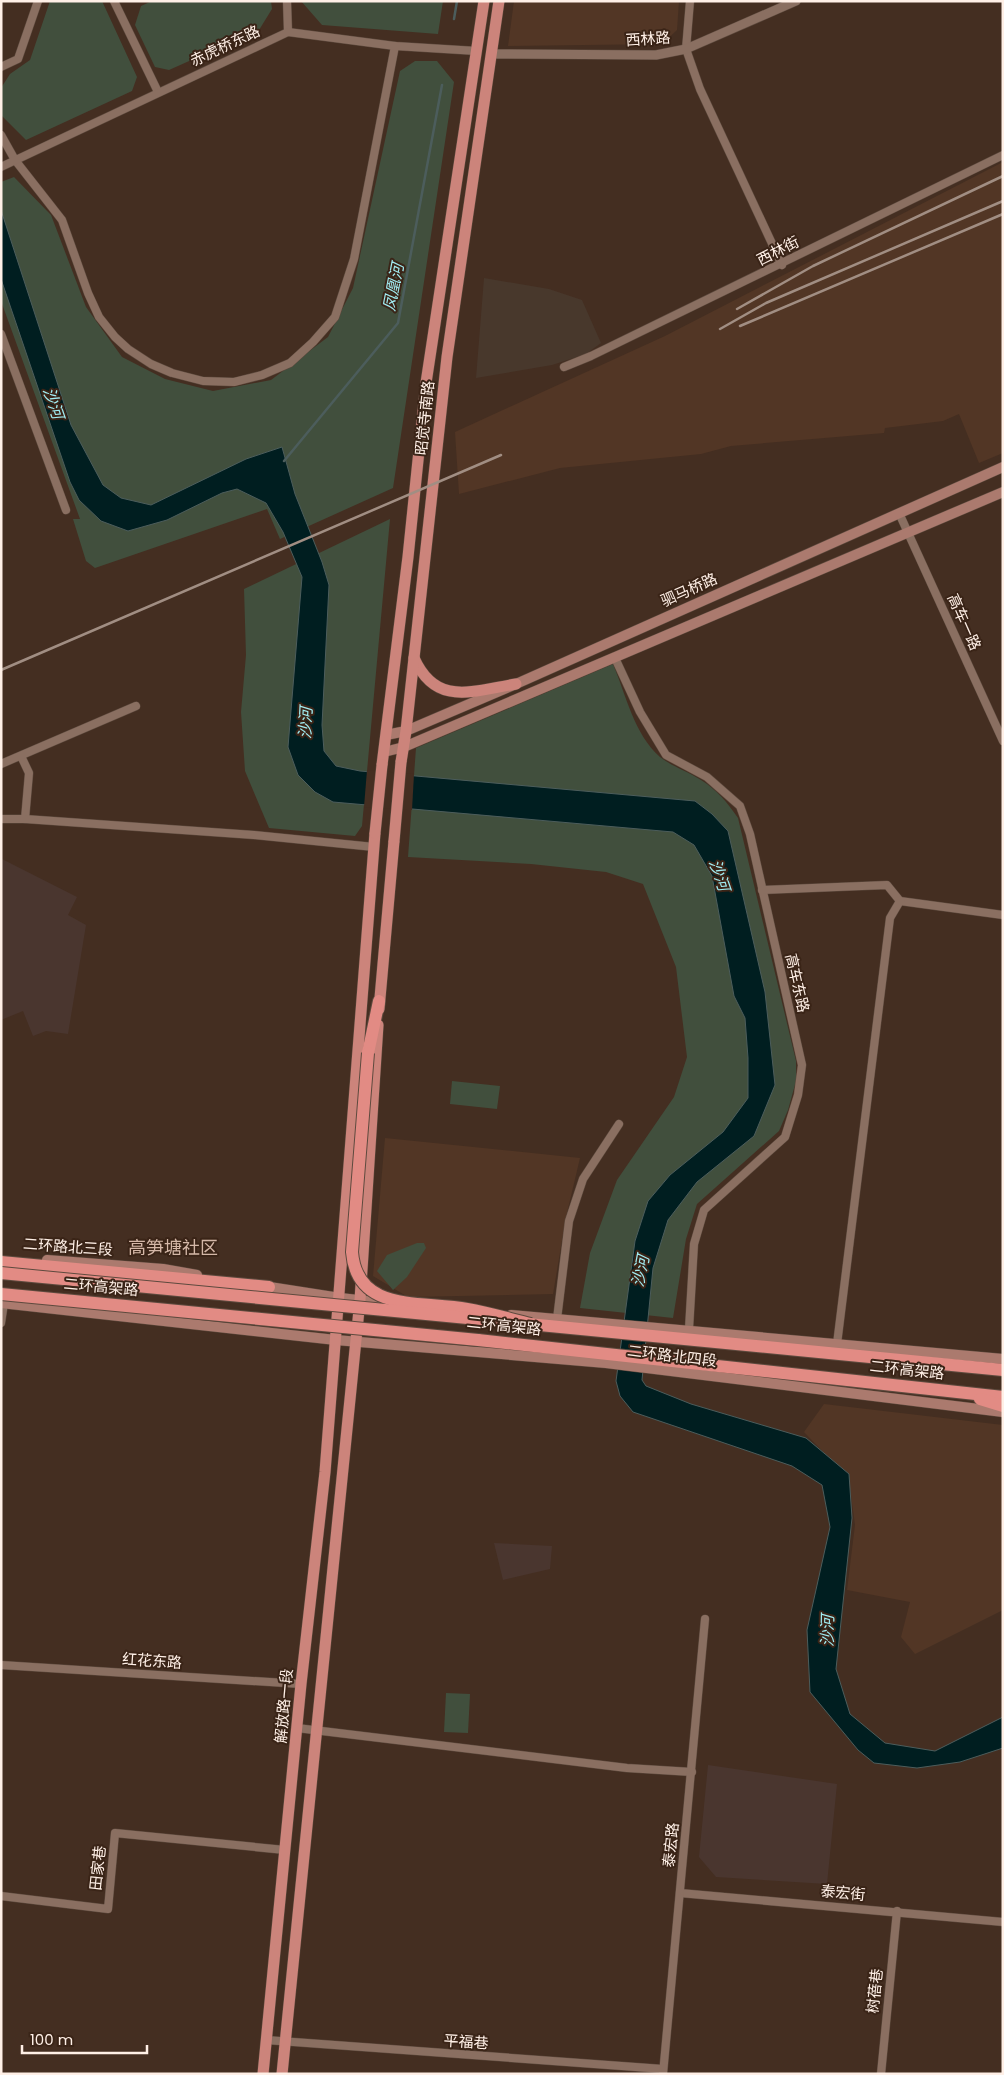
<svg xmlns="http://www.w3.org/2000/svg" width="1004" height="2075" viewBox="0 0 1004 2075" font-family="Poppins,'Noto Sans SC',sans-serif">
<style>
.built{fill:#523625}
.industrial{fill:#48382c}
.education{fill:#4a362f}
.green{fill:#414f3d}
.water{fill:#001e20;stroke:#4c5d5c}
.pier{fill:#442e21}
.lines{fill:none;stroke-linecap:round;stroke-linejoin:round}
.stream{stroke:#4c5d5c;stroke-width:2.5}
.minor-casing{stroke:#5d4a3e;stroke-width:9}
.tertiary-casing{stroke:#5d4a3e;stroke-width:10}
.secondary-casing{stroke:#5d4a3e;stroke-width:11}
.primary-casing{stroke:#5d4a3e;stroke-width:12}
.trunk-casing{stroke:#5d4a3e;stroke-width:14}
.minor{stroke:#8a6f61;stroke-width:8}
.tertiary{stroke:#8a6f61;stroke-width:9}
.secondary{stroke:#ab7a6e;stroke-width:10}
.primary{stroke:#cc847b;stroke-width:11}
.trunk{stroke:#e28b84;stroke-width:12}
.rail{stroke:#a18e83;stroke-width:2.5}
.primary-bridge-casing{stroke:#5d4a3e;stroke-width:12;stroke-linecap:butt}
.trunk-bridge-casing{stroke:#5d4a3e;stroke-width:14;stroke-linecap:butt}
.primary-bridge{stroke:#cc847b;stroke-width:11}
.trunk-bridge{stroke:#e28b84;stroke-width:12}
.labels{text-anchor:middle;stroke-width:4;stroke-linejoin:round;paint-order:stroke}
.street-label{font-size:15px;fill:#fff0e7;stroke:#3a2417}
.water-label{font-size:16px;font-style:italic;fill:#a1edf3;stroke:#3a2417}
.quarter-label{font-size:18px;fill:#d4b7a7;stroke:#3a2417}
</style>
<rect width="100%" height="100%" fill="#442e21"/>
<g class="built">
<path d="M514,1H679L677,30L662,44L508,46Z"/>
<path d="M1003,162V453L979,463L959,414L943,421L885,428L884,433L731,446L701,454L560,468L459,494L455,432L665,336Z"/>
<path d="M385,1138L580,1158L566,1217L553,1294L408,1297L373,1276Z"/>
<path d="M824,1404L1003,1425V1610L915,1654L901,1637L910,1602L847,1590L855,1525L851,1495L834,1463L804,1432Z"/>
</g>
<path class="industrial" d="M484,278L549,289L582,300L601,343L586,354L552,365L476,378Z"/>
<g class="education">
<path d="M2,859L77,897L68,915L86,925L68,1034L46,1031L33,1036L23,1011L1,1020Z"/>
<path d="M494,1543L552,1546L550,1569L503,1580Z"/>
<path d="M708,1765L837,1784L827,1884L716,1877L699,1857Z"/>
</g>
<g class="green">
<path d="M50,1H102L137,77L132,91L26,140L1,115V88L10,74L30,60Z"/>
<path d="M152,1H271L272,9L259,30L169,70L155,67L135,25L141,6Z"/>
<path d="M301,1H443L438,34L322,25Z"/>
<path d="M415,61H437L454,82L393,488L280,539L267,509L95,568L86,561L73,519H80L1,301V182L14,177L51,215L86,307L122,357L165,379L213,391L271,380L328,337L353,288L400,71Z"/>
<path d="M390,519L362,826L355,836L269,828L245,771L241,712L246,655L244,589Z"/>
<path d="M613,664C626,695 634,734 660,757C673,767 687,771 701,780C717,790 727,802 738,818L796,1061V1081L788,1110L779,1131L697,1204L686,1239L673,1318L580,1308L590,1253L617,1180L674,1097L687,1057L676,967L643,884L606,872L531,864L408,857L416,748Z"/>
<path d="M452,1081L500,1086L497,1109L450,1104Z"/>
<path d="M417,1243H424L426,1248L407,1277L393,1290L377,1271L387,1255Z"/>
<path d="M446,1693L470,1694L468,1733L444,1732Z"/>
</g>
<path class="water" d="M1,210L71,425L103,485L121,498L151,505L246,459L282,447L295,494L322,562L329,585L322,725L324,751L336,766L360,771L695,801L712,814L728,831L765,992L775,1085L754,1136L697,1182L668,1220L653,1268L642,1380L646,1386L691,1404L806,1438L849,1474L852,1518L836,1669L850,1714L885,1743L935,1751L1003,1717V1748L960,1762L917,1768L874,1763L858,1750L810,1692L807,1630L830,1527L822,1485L792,1466L633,1412L620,1396L616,1381L635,1241L648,1201L670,1175L723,1132L748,1098V1058L745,1018L734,996L712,876L694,845L673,832L333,802L315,792L298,775L288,747L302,577L283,532L266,503L237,489L222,493L167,520L128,531L101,521L79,500L70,482L1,279Z"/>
<path class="pier" d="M367,770L414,774L412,810L364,807Z"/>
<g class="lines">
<g class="stream">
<path d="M454,19L457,1"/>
<path d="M284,461L398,323L442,85"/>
</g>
<defs>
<g id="minor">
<path d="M114,1L158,92"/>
<path d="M287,1L288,32"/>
<path d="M690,1L686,49L700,89L782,265"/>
<path d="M1,67L18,59L38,1"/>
<path d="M1,135L15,160L62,220L88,293L99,317L115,337L128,349L151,364L172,373L203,381L234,382L262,375L290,363L313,342L335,317L354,259L395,46"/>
<path d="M1,167L288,32L395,46L477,51"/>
<path d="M1,334L66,510"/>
<path d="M564,367L591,356L1003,155"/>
<path d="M899,513L1003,741"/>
<path d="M615,658L640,712L666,755L707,777L740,806L750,834L802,1065L798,1095L785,1137L704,1210L694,1244L689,1329"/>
<path d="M21,756L29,773L25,819"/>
<path d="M1,764L136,706"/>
<path d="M1,819H25L254,835L374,847"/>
<path d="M762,890L887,885L900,901L1003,915"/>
<path d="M557,1319L569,1221L583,1179L619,1124"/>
<path d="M1,1323L4,1303"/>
<path d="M837,1344L890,918L900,901"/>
<path d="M1,1665L301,1684"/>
<path d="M297,1728L627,1768L692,1772"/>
<path d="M680,1893L1003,1922"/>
<path d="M1,1896L108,1909L115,1833L285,1850"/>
<path d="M266,2040L663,2069"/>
<path d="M663,2074L705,1619"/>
<path d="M881,2074L897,1911"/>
</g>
<path id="tertiary" d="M492,54L656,55L686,49L796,1"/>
<g id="secondary">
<path d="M386,735L406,731L516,684L1003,467"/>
<path d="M384,752L404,747L1003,492"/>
<path d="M47,1260L163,1269L197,1275"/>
<path d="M263,1286L340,1298L395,1304"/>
<path d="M1,1303L336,1340L606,1363L1003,1412"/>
<path d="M511,1315L1003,1359"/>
</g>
<g id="primary">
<path d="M414,658C436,707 472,691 516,684"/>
<path d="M401,762L406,731L447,357L499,1"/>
<path d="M382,765L408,557L426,383L484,1"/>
<path d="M379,1009L394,841"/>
<path d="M263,2074L301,1684L325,1472L375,833"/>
<path d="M282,2074L360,1300L378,1025"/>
</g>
<g id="trunk">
<path d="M368,1053L379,1001"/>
<path d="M1,1262L269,1287"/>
<path d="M478,1319L1003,1370"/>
<path d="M478,1340L1003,1397"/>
<path d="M980,1399L1003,1406"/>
</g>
</defs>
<use href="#minor" class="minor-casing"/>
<use href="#tertiary" class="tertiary-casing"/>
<use href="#secondary" class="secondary-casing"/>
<use href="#primary" class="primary-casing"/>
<use href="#trunk" class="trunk-casing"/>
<use href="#minor" class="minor"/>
<use href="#tertiary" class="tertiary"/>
<use href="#secondary" class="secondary"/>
<use href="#primary" class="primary"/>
<use href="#trunk" class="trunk"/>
<g class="rail">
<path d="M737,309L813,266L1003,176"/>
<path d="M740,326L1003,214"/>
<path d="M720,329L766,303L1003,201"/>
<path d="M1,670L501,455"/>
</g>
<defs>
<g id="primary-bridge">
<path d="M375,833L382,765"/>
<path d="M394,841L401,762"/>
</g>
<g id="trunk-bridge">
<path d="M368,1053L352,1252C357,1314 423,1300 467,1309C489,1313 510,1319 531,1324"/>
<path d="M1,1273L478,1319"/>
<path d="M1,1294L478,1340"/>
</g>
</defs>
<use href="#primary-bridge" class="primary-bridge-casing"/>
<use href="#trunk-bridge" class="trunk-bridge-casing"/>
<use href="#primary-bridge" class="primary-bridge"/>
<use href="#trunk-bridge" class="trunk-bridge"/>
</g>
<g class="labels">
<g class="street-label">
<text transform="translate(648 39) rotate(-4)" y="5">西林路</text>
<text transform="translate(225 46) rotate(-25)" y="5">赤虎桥东路</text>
<text transform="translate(778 251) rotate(-27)" y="5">西林街</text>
<text transform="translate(425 418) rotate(-84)" y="5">昭觉寺南路</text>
<text transform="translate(689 590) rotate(-24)" y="5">驷马桥路</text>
<text transform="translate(964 622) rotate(66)" y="5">高车一路</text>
<text transform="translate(797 983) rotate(77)" y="5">高车东路</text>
<text transform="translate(68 1247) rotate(4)" y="5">二环路北三段</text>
<text transform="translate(101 1287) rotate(5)" y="5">二环高架路</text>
<text transform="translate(504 1326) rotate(6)" y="5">二环高架路</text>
<text transform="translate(672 1356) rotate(7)" y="5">二环路北四段</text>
<text transform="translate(907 1370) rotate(6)" y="5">二环高架路</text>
<text transform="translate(152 1661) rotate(4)" y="5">红花东路</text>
<text transform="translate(284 1706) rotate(-85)" y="5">解放路一段</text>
<text transform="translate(671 1845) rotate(-84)" y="5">泰宏路</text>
<text transform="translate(98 1868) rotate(-84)" y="5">田家巷</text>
<text transform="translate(843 1893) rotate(5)" y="5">泰宏街</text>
<text transform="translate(875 1991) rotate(-84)" y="5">树蓓巷</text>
<text transform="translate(466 2042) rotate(4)" y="5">平福巷</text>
</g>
<g class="water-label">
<text transform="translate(393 287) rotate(-79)" y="6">凤凰河</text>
<text transform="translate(54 403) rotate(71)" y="6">沙河</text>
<text transform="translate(305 723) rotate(-87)" y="6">沙河</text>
<text transform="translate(720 875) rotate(71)" y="6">沙河</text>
<text transform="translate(640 1271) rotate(-79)" y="6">沙河</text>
<text transform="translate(827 1631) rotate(-89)" y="6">沙河</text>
</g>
<g class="quarter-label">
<text x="173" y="1254">高笋塘社区</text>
</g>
</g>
<rect width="1004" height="2075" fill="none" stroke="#fff0e7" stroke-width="5"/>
<path d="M22 2045v8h125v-8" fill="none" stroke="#fff0e7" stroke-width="2.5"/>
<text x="30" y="2045" font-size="15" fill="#fff0e7" stroke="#3a2417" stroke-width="4" paint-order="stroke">100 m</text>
</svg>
